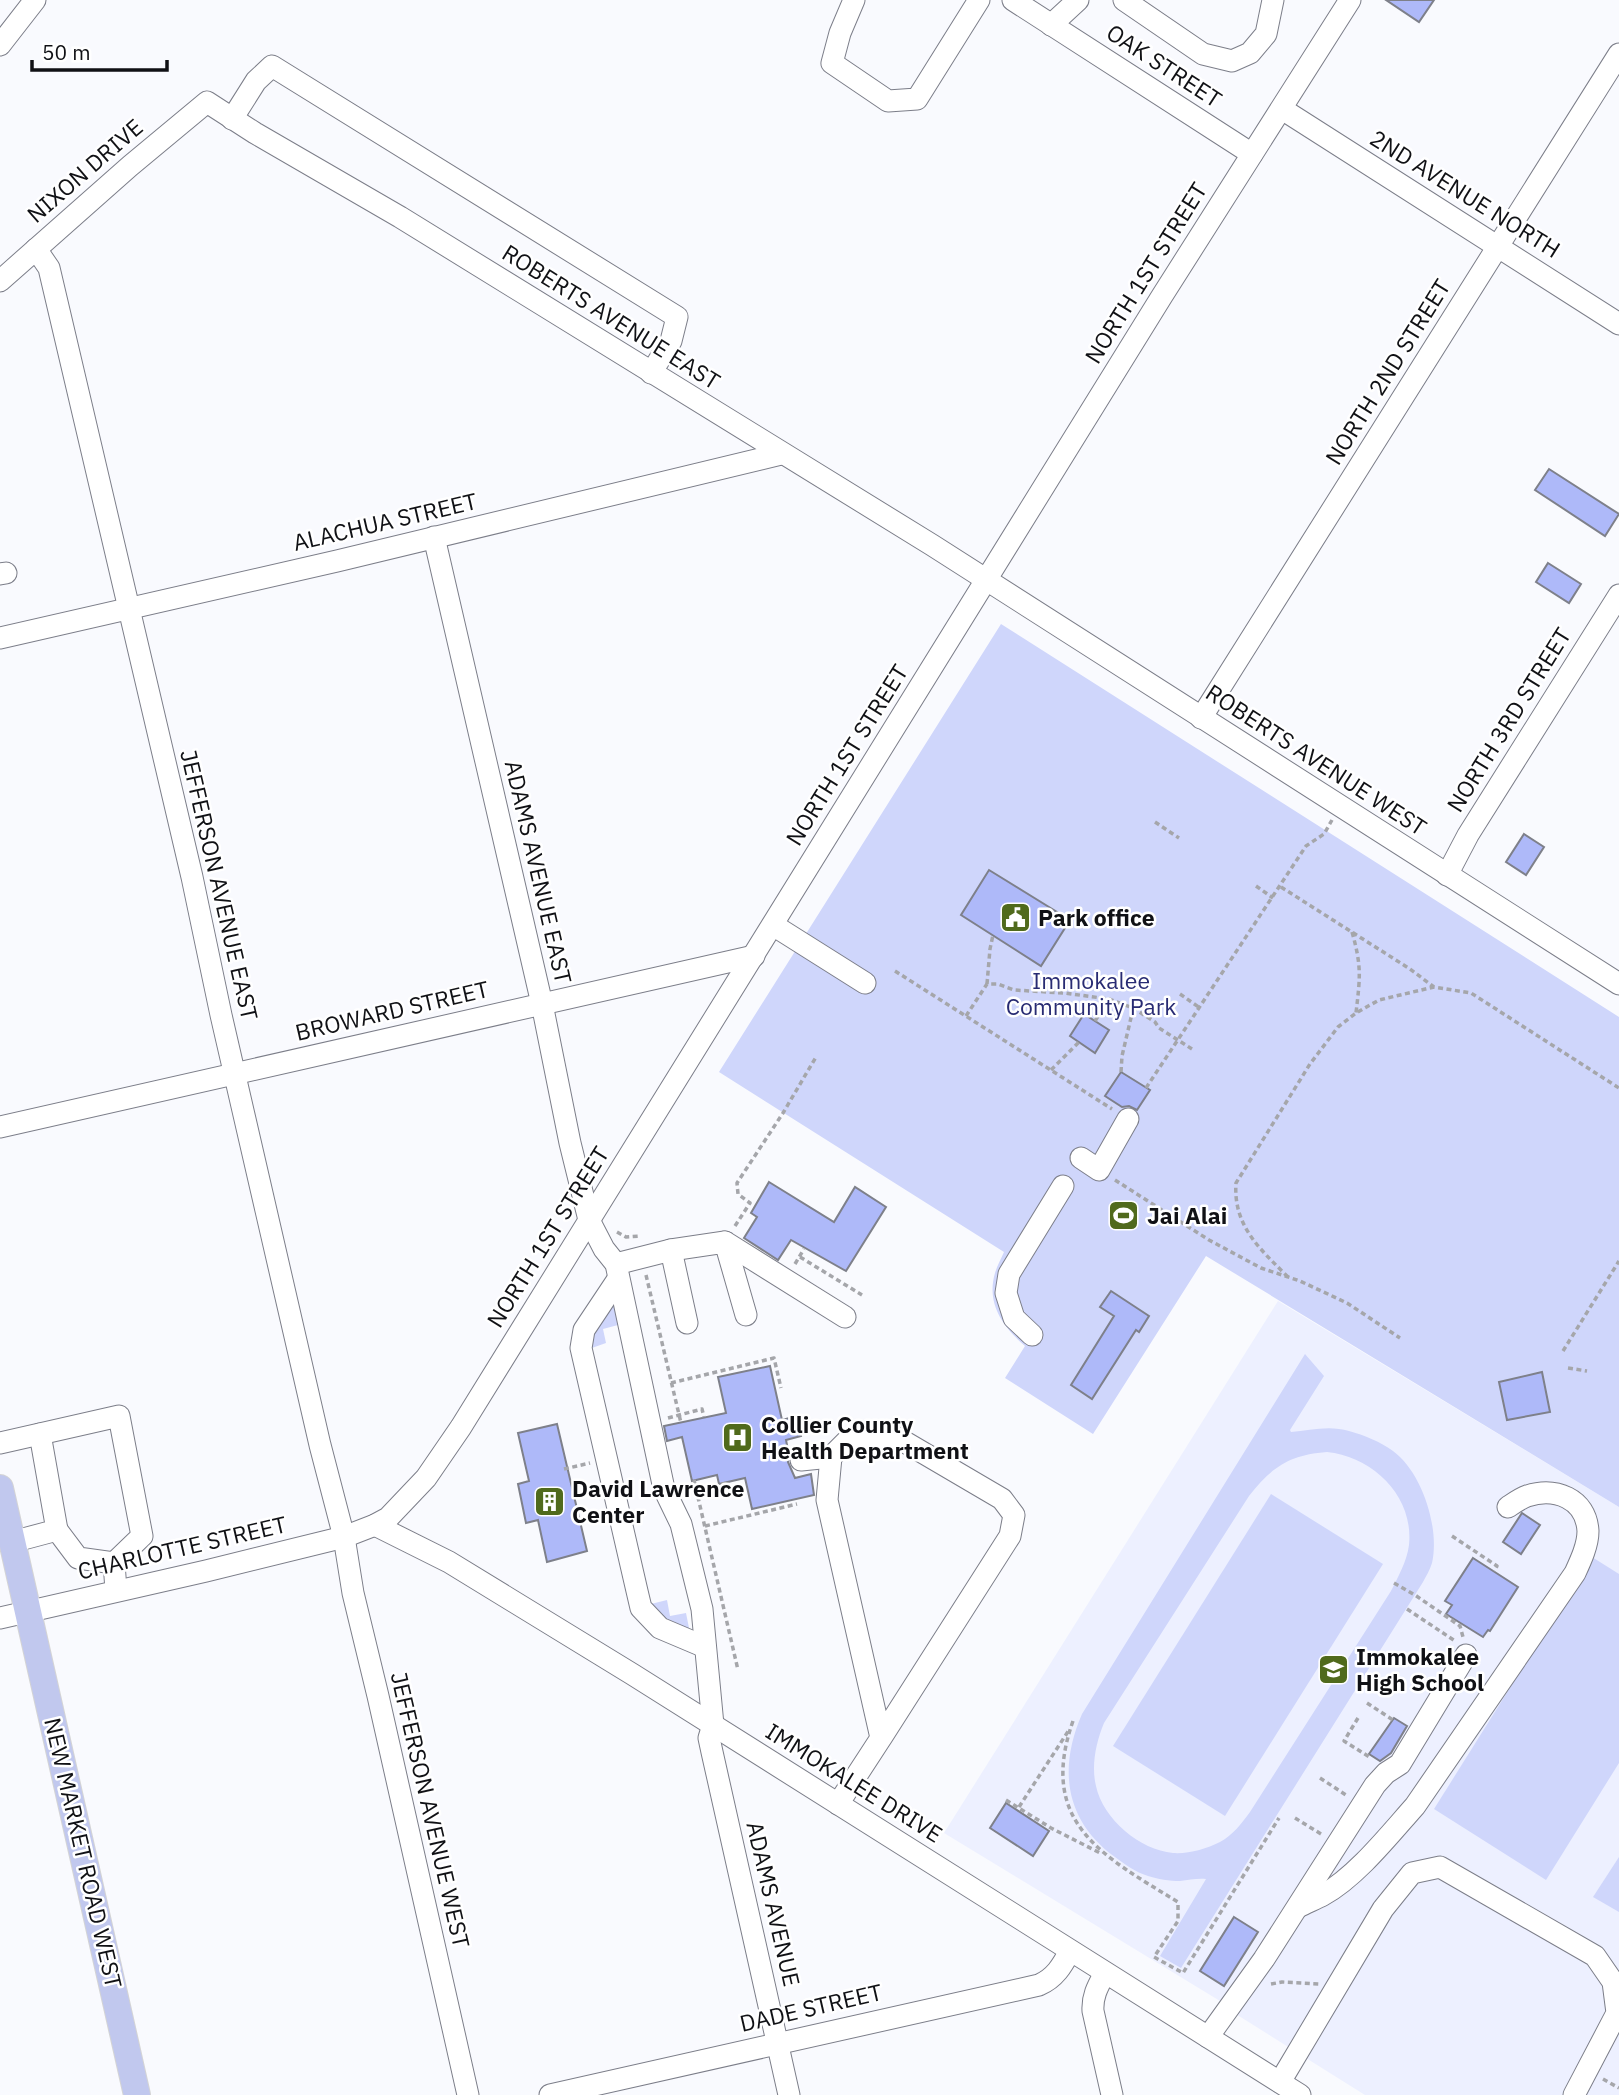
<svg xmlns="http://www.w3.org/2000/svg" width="1619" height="2095" viewBox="0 0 1619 2095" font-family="'IBM Plex Sans',sans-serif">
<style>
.built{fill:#edf0ff}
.green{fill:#cfd6fb;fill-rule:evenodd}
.building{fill:#aeb9f9;stroke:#7e808a;stroke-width:2}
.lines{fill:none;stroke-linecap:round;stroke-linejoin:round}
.minor-casing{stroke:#7c7e89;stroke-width:23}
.major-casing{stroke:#d4d4d5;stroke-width:28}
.path{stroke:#a5a6aa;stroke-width:3.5;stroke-dasharray:5 3.5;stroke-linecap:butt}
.minor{stroke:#fff;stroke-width:21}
.major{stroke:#c1c8ee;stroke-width:26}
.labels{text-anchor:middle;stroke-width:5;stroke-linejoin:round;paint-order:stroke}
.street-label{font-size:23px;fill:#101115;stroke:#fff}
.poi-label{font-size:23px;font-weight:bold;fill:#101115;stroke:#fff;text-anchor:start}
.park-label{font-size:23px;fill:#282b73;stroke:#fff}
</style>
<rect width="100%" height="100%" fill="#f9fafe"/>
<path class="built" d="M1278,1301L1619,1507V2095H1365L1231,2011L1220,2001L944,1833Z"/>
<g class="green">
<path d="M1001,624L1619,1017V1507L1206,1256L1093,1434L1005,1378L1025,1346C1003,1327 986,1304 995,1273C997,1266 1001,1259 1004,1252L719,1072Z"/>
<path d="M613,1301L618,1325L603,1329L606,1343L589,1349L590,1336Z"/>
<path d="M1305,1354L1324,1376L1290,1430L1291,1432C1310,1430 1330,1425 1349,1431C1364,1435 1381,1442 1393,1451C1422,1472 1440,1528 1432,1563C1430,1570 1426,1576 1423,1582L1181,1968L1160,1956L1206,1879C1198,1878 1189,1880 1180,1881C1170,1881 1157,1879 1148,1876C1135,1872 1126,1865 1115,1857C1065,1821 1058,1769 1082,1714ZM1327,1452C1373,1457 1414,1496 1409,1545C1407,1561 1398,1577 1391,1591L1250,1812C1241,1824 1233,1835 1220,1842C1206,1849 1189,1854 1173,1853C1140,1850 1103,1819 1096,1786C1091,1766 1096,1742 1104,1723L1249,1496C1272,1467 1289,1455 1327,1452Z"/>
<path d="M1271,1494L1383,1564L1225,1816L1113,1746Z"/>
<path d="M1592,1557L1619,1574V1763L1546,1880L1434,1809Z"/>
<path d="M667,1600L670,1616L686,1613L690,1633L657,1618L651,1604Z"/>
<path d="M1619,1857V1912L1593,1897Z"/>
</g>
<g class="building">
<path d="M1386,0H1434L1419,22Z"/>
<path d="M1549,469L1619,514L1605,536L1535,490Z"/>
<path d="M1548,563L1581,584L1569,603L1536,582Z"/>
<path d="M1524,834L1544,847L1526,875L1506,862Z"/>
<path d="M989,870L1070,920L1041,966L961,915Z"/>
<path d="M1084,1014L1109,1030L1095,1053L1070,1036Z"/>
<path d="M1121,1072L1150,1090L1137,1110L1129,1106L1122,1107L1105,1096Z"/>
<path d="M769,1182L834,1222L855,1187L886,1207L846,1271L791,1240L778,1260L744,1238L757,1217L751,1213Z"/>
<path d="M1111,1291L1149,1316L1139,1332L1136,1330L1092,1399L1071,1385L1114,1316L1100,1307Z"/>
<path d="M770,1366L782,1420L797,1416L801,1436L786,1440L789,1455L788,1462L795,1478L811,1474L814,1495L752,1509L745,1478L719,1484L717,1475L692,1481L682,1437L667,1441L664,1426L726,1413L718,1377Z"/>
<path d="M1542,1372L1550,1412L1507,1420L1499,1382Z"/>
<path d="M557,1424L587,1551L547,1562L538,1520L526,1523L518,1484L529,1481L518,1433Z"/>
<path d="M1522,1513L1540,1525L1521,1554L1503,1542Z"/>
<path d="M1473,1558L1518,1587L1490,1631L1488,1630L1483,1637L1446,1614L1452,1605L1445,1601Z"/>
<path d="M1394,1718L1407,1726L1391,1753L1380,1761L1369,1754Z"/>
<path d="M1006,1803L1049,1831L1033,1856L990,1828Z"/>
<path d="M1234,1917L1258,1932L1224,1986L1200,1971Z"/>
</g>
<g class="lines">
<defs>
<g id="minor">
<path d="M854,0L840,33L832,63L888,101L917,99L979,0"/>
<path d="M1013,0L1252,154"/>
<path d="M1124,0L1203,54L1232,61L1250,53L1266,34L1273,0"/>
<path d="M1051,25L1078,0"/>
<path d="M0,45L35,0"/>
<path d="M1282,109L1619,324"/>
<path d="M232,119L256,81L272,66L677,317L671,341L651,373"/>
<path d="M36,249L49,268L192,877L221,1015L320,1445L344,1537L353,1593L378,1696L468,2095"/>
<path d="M0,281L130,166L207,102L255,133L400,217L932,545L1619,984"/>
<path d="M434,537L542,1004L570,1143L589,1220L604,1249L616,1264L664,1489L681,1524L702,1609L713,1725L709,1738L712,1752L789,2095"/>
<path d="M0,574L6,573"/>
<path d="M0,638L337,561L781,454"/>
<path d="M1201,718L1619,54"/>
<path d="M1447,875L1468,835L1619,595"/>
<path d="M773,925L865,983"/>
<path d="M0,1127L754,956"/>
<path d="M1081,1158L1099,1170L1128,1119"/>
<path d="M725,1242L845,1317"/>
<path d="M671,1250L725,1242L746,1315"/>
<path d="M616,1264L671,1250L687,1323"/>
<path d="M618,1279L584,1330L581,1348L637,1591L641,1608L660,1628L705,1647"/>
<path d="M1032,1335L1014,1318L1006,1293L1009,1274L1063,1186"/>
<path d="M0,1443L119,1416L142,1536L114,1563L116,1590"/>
<path d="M801,1460L831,1457"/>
<path d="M375,1525L449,1562L632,1674L1300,2095"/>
<path d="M57,1530L78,1558L114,1563"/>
<path d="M12,1542L57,1530L40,1434"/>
<path d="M0,1618L206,1571L344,1537L375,1525L388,1518L426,1478L461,1427L1162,296L1350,0"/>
<path d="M838,1804L881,1738L827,1500L831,1457L848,1440L898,1438L1002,1499L1014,1515L1010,1536L881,1738"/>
<path d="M1298,1907C1306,1903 1315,1899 1323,1895C1356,1877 1390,1834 1415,1806L1575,1573C1581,1560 1588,1545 1588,1531C1586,1498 1555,1487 1527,1496C1521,1498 1514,1503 1508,1507"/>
<path d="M1105,1973C1098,1986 1092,1996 1093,2011L1112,2095"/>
<path d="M1208,2037L1264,1959L1375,1785L1386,1773L1400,1764L1466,1655"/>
<path d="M1280,2082L1383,1909L1412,1873L1440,1867L1595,1956L1613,1982L1617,2013L1574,2095"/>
<path d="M550,2095L1039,1985C1055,1978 1062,1966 1070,1951"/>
</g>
<path id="major" d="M0,1488L137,2095"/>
</defs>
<use href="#minor" class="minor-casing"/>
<use href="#major" class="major-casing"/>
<g class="path">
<path d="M1155,822L1179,838"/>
<path d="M1256,886L1273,898"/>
<path d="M1281,887L1410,969L1434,987L1471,993L1619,1088"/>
<path d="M1352,932C1362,967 1360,978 1356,1013"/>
<path d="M895,971L1112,1109"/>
<path d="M987,984L990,949L993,935"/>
<path d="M1180,994L1200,1008"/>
<path d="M966,1016L987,984H998L1014,990L1064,993L1109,999L1133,1008L1155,1022L1159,1028L1192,1049"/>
<path d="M1095,1021L1109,999"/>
<path d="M1051,1070L1079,1042"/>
<path d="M1121,1072L1122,1056L1134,1005"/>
<path d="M1146,1088L1306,846L1324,834L1332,820"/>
<path d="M1115,1180L1209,1240L1261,1268L1300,1281L1347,1303L1400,1338"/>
<path d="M735,1226L750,1203L738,1194L737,1183L783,1113L816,1057"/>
<path d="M617,1232L626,1237L640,1236"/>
<path d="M800,1257L862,1295"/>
<path d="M795,1264L804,1249"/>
<path d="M646,1275L681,1423"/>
<path d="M1288,1277C1260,1249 1233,1226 1236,1183L1310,1064L1338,1027L1356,1013L1379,1000L1434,987"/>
<path d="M1563,1351L1619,1261"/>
<path d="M1568,1368L1587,1371"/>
<path d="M671,1383L774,1358L781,1388"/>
<path d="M668,1418L702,1409L704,1417"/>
<path d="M564,1469L590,1463"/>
<path d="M694,1480L738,1670"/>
<path d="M696,1489L727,1483V1482"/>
<path d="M705,1526L797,1504"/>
<path d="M1452,1536L1497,1566L1494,1571"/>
<path d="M1394,1583L1415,1595L1460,1626L1463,1637"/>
<path d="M1407,1609L1455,1641"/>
<path d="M1367,1703L1393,1720"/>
<path d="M1358,1718L1344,1741L1371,1758"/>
<path d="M1073,1721C1037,1823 1103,1856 1178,1902V1921L1154,1957L1183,1973L1279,1818"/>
<path d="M1320,1778L1346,1795"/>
<path d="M1006,1800L1051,1828L1102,1854"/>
<path d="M1019,1807L1069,1730"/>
<path d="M1295,1818L1321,1834"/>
<path d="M1271,1984L1282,1982L1319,1984"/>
<path d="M1603,2079L1619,2088"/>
</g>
<use href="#minor" class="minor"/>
<use href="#major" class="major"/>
</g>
<defs>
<symbol id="civic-square" viewBox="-11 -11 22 22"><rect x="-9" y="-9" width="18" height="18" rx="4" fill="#506a1c" stroke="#fff"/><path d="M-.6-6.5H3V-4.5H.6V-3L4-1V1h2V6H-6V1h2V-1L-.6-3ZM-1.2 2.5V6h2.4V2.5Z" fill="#fff"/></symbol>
<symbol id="stadium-square" viewBox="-11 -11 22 22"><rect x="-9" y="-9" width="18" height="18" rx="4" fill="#506a1c" stroke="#fff"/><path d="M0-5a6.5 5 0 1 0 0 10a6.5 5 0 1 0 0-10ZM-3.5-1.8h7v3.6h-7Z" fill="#fff"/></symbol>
<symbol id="hospital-square" viewBox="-11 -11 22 22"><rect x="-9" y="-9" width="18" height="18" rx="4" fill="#506a1c" stroke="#fff"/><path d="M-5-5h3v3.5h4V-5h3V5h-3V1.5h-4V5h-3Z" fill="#fff"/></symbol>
<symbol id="building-square" viewBox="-11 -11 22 22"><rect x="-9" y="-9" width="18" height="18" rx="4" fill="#506a1c" stroke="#fff"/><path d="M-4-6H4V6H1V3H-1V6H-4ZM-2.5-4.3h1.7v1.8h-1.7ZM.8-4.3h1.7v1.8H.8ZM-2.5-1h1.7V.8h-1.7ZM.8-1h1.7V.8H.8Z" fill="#fff"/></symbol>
<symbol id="school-square" viewBox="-11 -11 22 22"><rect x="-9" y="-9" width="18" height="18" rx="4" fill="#506a1c" stroke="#fff"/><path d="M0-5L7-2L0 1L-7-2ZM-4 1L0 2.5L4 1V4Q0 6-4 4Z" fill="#fff"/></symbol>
</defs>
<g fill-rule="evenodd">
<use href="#civic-square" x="998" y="900" width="35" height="35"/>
<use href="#stadium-square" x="1106" y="1198" width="35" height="35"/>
<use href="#hospital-square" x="720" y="1420" width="35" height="35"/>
<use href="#building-square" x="532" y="1484" width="35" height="35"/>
<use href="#school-square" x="1316" y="1652" width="35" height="35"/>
</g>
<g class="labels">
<g class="street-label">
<text transform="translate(1164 66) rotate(33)" y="8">OAK STREET</text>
<text transform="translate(85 171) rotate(-41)" y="8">NIXON DRIVE</text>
<text transform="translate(1465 194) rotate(32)" y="8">2ND AVENUE NORTH</text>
<text transform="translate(1146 273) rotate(-58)" y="8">NORTH 1ST STREET</text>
<text transform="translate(611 317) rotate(32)" y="8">ROBERTS AVENUE EAST</text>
<text transform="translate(1388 372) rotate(-58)" y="8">NORTH 2ND STREET</text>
<text transform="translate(385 522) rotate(-13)" y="8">ALACHUA STREET</text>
<text transform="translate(1509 720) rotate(-58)" y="8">NORTH 3RD STREET</text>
<text transform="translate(847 755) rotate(-58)" y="8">NORTH 1ST STREET</text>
<text transform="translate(1316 760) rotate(33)" y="8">ROBERTS AVENUE WEST</text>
<text transform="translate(538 872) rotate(77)" y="8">ADAMS AVENUE EAST</text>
<text transform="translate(219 885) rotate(77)" y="8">JEFFERSON AVENUE EAST</text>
<text transform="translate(392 1011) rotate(-13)" y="8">BROWARD STREET</text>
<text transform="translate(548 1237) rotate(-58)" y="8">NORTH 1ST STREET</text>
<text transform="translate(182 1548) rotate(-13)" y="8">CHARLOTTE STREET</text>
<text transform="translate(854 1783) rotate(32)" y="8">IMMOKALEE DRIVE</text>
<text transform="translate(430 1810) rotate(77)" y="8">JEFFERSON AVENUE WEST</text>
<text transform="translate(83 1853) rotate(77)" y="8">NEW MARKET ROAD WEST</text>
<text transform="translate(773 1904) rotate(77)" y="8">ADAMS AVENUE</text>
<text transform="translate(811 2008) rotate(-13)" y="8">DADE STREET</text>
</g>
<g class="poi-label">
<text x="1038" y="926">Park office</text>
<text x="1147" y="1224">Jai Alai</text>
<text x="761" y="1433">Collier County<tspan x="761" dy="26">Health Department</tspan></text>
<text x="572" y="1497">David Lawrence<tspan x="572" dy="26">Center</tspan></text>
<text x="1356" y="1665">Immokalee<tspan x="1356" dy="26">High School</tspan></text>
</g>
<g class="park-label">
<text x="1091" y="989">Immokalee<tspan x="1091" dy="26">Community Park</tspan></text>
</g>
</g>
<path d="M32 60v10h135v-10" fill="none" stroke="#101115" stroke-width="3.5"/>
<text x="42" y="60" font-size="21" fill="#101115" stroke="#ffffff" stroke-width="5" paint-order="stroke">50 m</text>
</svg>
